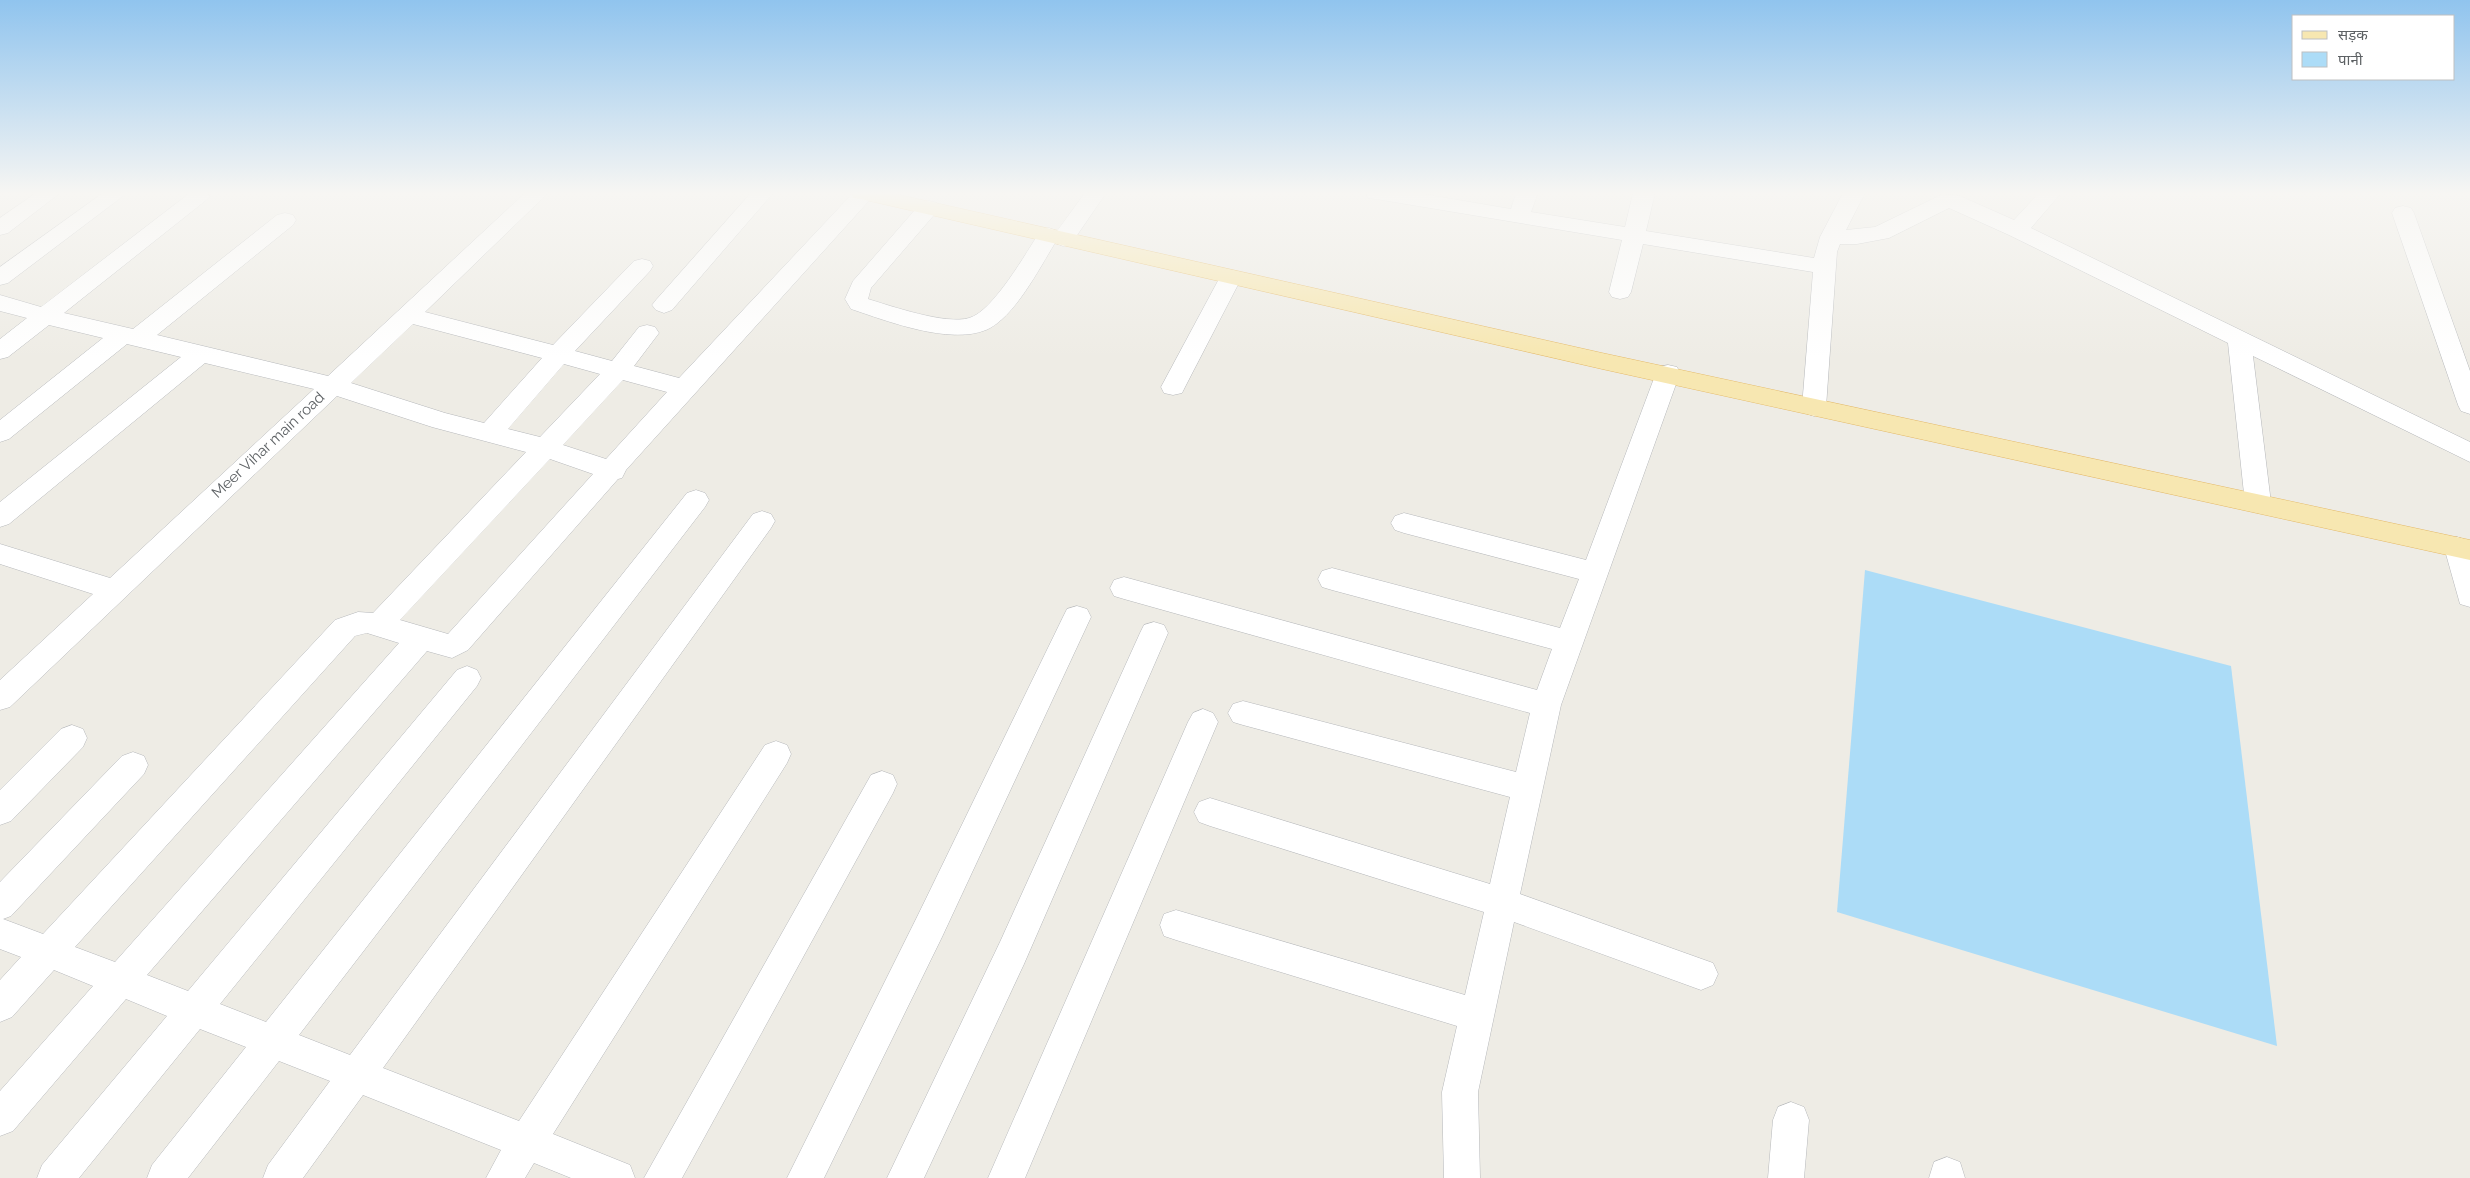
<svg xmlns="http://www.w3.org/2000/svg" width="2470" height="1178" viewBox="0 0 2470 1178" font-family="Raleway,'Noto Sans Devanagari',sans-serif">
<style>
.water{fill:#acdcf7}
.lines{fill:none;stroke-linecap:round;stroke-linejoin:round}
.minor-casing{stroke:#b6b8bb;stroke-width:1}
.major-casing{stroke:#e4b968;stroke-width:1}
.minor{fill:#fff;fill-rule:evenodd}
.major{fill:#f7e7b1;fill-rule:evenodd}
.labels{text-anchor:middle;stroke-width:4;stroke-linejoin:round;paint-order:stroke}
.street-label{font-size:15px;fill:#5d6164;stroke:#fff}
</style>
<rect width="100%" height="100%" fill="#eeece5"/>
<path class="water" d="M1865,570L2231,666L2277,1046L1837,912Z"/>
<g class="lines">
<defs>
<g id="minor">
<path d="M36,193H60L8,233L0,235V218Z"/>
<path d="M103,193H127L8,283L0,285V267Z"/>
<path d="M190,193H207L210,197L64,313L133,329L277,215L285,213L293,215L296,220L293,225L157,335L328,376L525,193H548L425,312L553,345L634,261L642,259L650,261L653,266L650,271L575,351L612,361L639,327L647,325L655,327L659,333L634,366L679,378L853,193L875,194L626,470L622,478L618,479L468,650L452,658L427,651L147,975L188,991L457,670L467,666L477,670L481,678L477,686L220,1004L266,1022L687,493L696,490L705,493L709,500L705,507L299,1035L350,1055L753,514L762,511L771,514L775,521L771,528L383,1068L519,1121L765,745L776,741L787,745L791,754L787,763L553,1134L630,1165L635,1178H571L534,1163L525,1178H486L501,1150L363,1095L303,1178H263L268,1165L330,1081L279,1061L188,1178H147L152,1165L246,1047L200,1029L79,1178H37L42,1165L167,1016L126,999L13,1131L0,1136V1091L93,986L54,970L12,1017L0,1022V980L21,957L0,949V882L122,756L133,752L144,756L148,765L144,774L11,916L3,919L43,934L335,620L358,612L373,613L526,452L432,427L337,396L10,707L0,710V680L93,594L0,564V544L110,578L314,389L205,363L9,524L0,527V502L181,357L127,344L9,439L0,442V420L103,338L49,325L8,357L0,359V339L27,318L0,311V295L41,307ZM413,324L542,358L484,423L445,413L351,383ZM564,364L600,374L540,437L508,429ZM623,380L667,392L606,459L563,445ZM550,459L593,474L448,634L400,620ZM367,633L399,643L115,962L75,947L355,636Z"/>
<path d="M751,193H773L672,310L664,313L656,310L652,305L656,300Z"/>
<path d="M1085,193H1106L1071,244L1063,246L1055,243C1039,269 1014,318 986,330C949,345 887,321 851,309L845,299L853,281L921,203L929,201L937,203L940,208L871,288L868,299C891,306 946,325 969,318C993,312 1027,251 1041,230L1049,228L1057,231Z"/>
<path d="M1366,193H1417L1511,209L1516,193H1538L1531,212L1625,227L1633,193H1655L1646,231L1814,258L1820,237L1843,193H1865L1846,230L1875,227L1943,194L1960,196L2014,220L2039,193H2061L2031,228L2470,442V462L2253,356L2271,503L2267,510L2258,513L2249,510L2245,503L2228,343L2009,235L1949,208L1889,238L1857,244H1840L1837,252L1826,407L1823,413L1814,416L1805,413L1802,407L1813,272L1643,244L1631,292L1628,297L1620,299L1612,297L1609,292L1622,240L1376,199L1368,198Z"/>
<path d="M2403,206L2411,208L2414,213L2470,371V414L2461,411L2458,405L2392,213L2395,208Z"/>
<path d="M1231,270L1239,272L1242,277L1185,387L1182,393L1173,395L1164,393L1161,387L1220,277L1223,272Z"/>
<path d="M1668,365L1677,367L1680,373L1561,705L1520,894L1713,963L1718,974L1713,985L1701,990L1514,922L1478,1092L1480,1178H1444L1442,1092L1457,1026L1176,940L1164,936L1160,925L1164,914L1176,910L1465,995L1484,912L1210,826L1199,822L1194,812L1199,802L1210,798L1490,884L1510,797L1243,725L1233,722L1228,713L1233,704L1243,701L1516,772L1530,713L1124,599L1114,596L1110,588L1114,580L1124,577L1537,690L1552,649L1332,590L1322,587L1318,579L1322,571L1332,568L1560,628L1579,579L1404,533L1395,530L1391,523L1395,516L1404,513L1586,560L1656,373L1659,367Z"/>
<path d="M2457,537L2466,540L2470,546V607L2460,604L2444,547L2448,540Z"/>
<path d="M1077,606L1087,609L1091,617L942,937L824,1178H787L918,915L1063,617L1067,609Z"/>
<path d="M1154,622L1164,625L1168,633L1024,964L924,1178H887L1000,942L1140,633L1144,625Z"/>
<path d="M1203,709L1213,713L1218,722L1025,1178H988L1188,722L1193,713Z"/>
<path d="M72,725L83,729L87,738L83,747L11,821L0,825V790L61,729Z"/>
<path d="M882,771L893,775L897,784L893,793L682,1178H644L871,775Z"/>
<path d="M1791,1102L1804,1107L1809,1120L1804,1178H1768L1773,1120L1778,1107Z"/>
<path d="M1947,1157L1960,1162L1965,1178H1929L1934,1162Z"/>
</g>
<path id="major" d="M851,193H891L1602,353L2470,540V560L1602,369L861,199L853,198Z"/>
</defs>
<use href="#minor" class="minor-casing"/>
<use href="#major" class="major-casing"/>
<use href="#minor" class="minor"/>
<use href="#major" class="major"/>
</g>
<linearGradient id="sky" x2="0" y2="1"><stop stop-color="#90c4ee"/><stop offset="0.54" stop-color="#f7f6f3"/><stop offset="1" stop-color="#f7f6f3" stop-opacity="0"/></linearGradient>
<rect width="2470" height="358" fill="url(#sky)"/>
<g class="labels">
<g class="street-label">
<text transform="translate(268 445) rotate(-43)" y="5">Meer Vihar main road</text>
</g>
</g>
<rect x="2292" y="15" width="162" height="65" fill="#ffffff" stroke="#bec0c1"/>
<rect x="2302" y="31" width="25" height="8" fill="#f7e7b1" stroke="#bec0c1"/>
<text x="2338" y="40" font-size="15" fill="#5d6164">सड़क</text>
<rect x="2302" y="52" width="25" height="15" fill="#acdcf7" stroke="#bec0c1"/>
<text x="2338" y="65" font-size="15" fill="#5d6164">पानी</text>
</svg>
